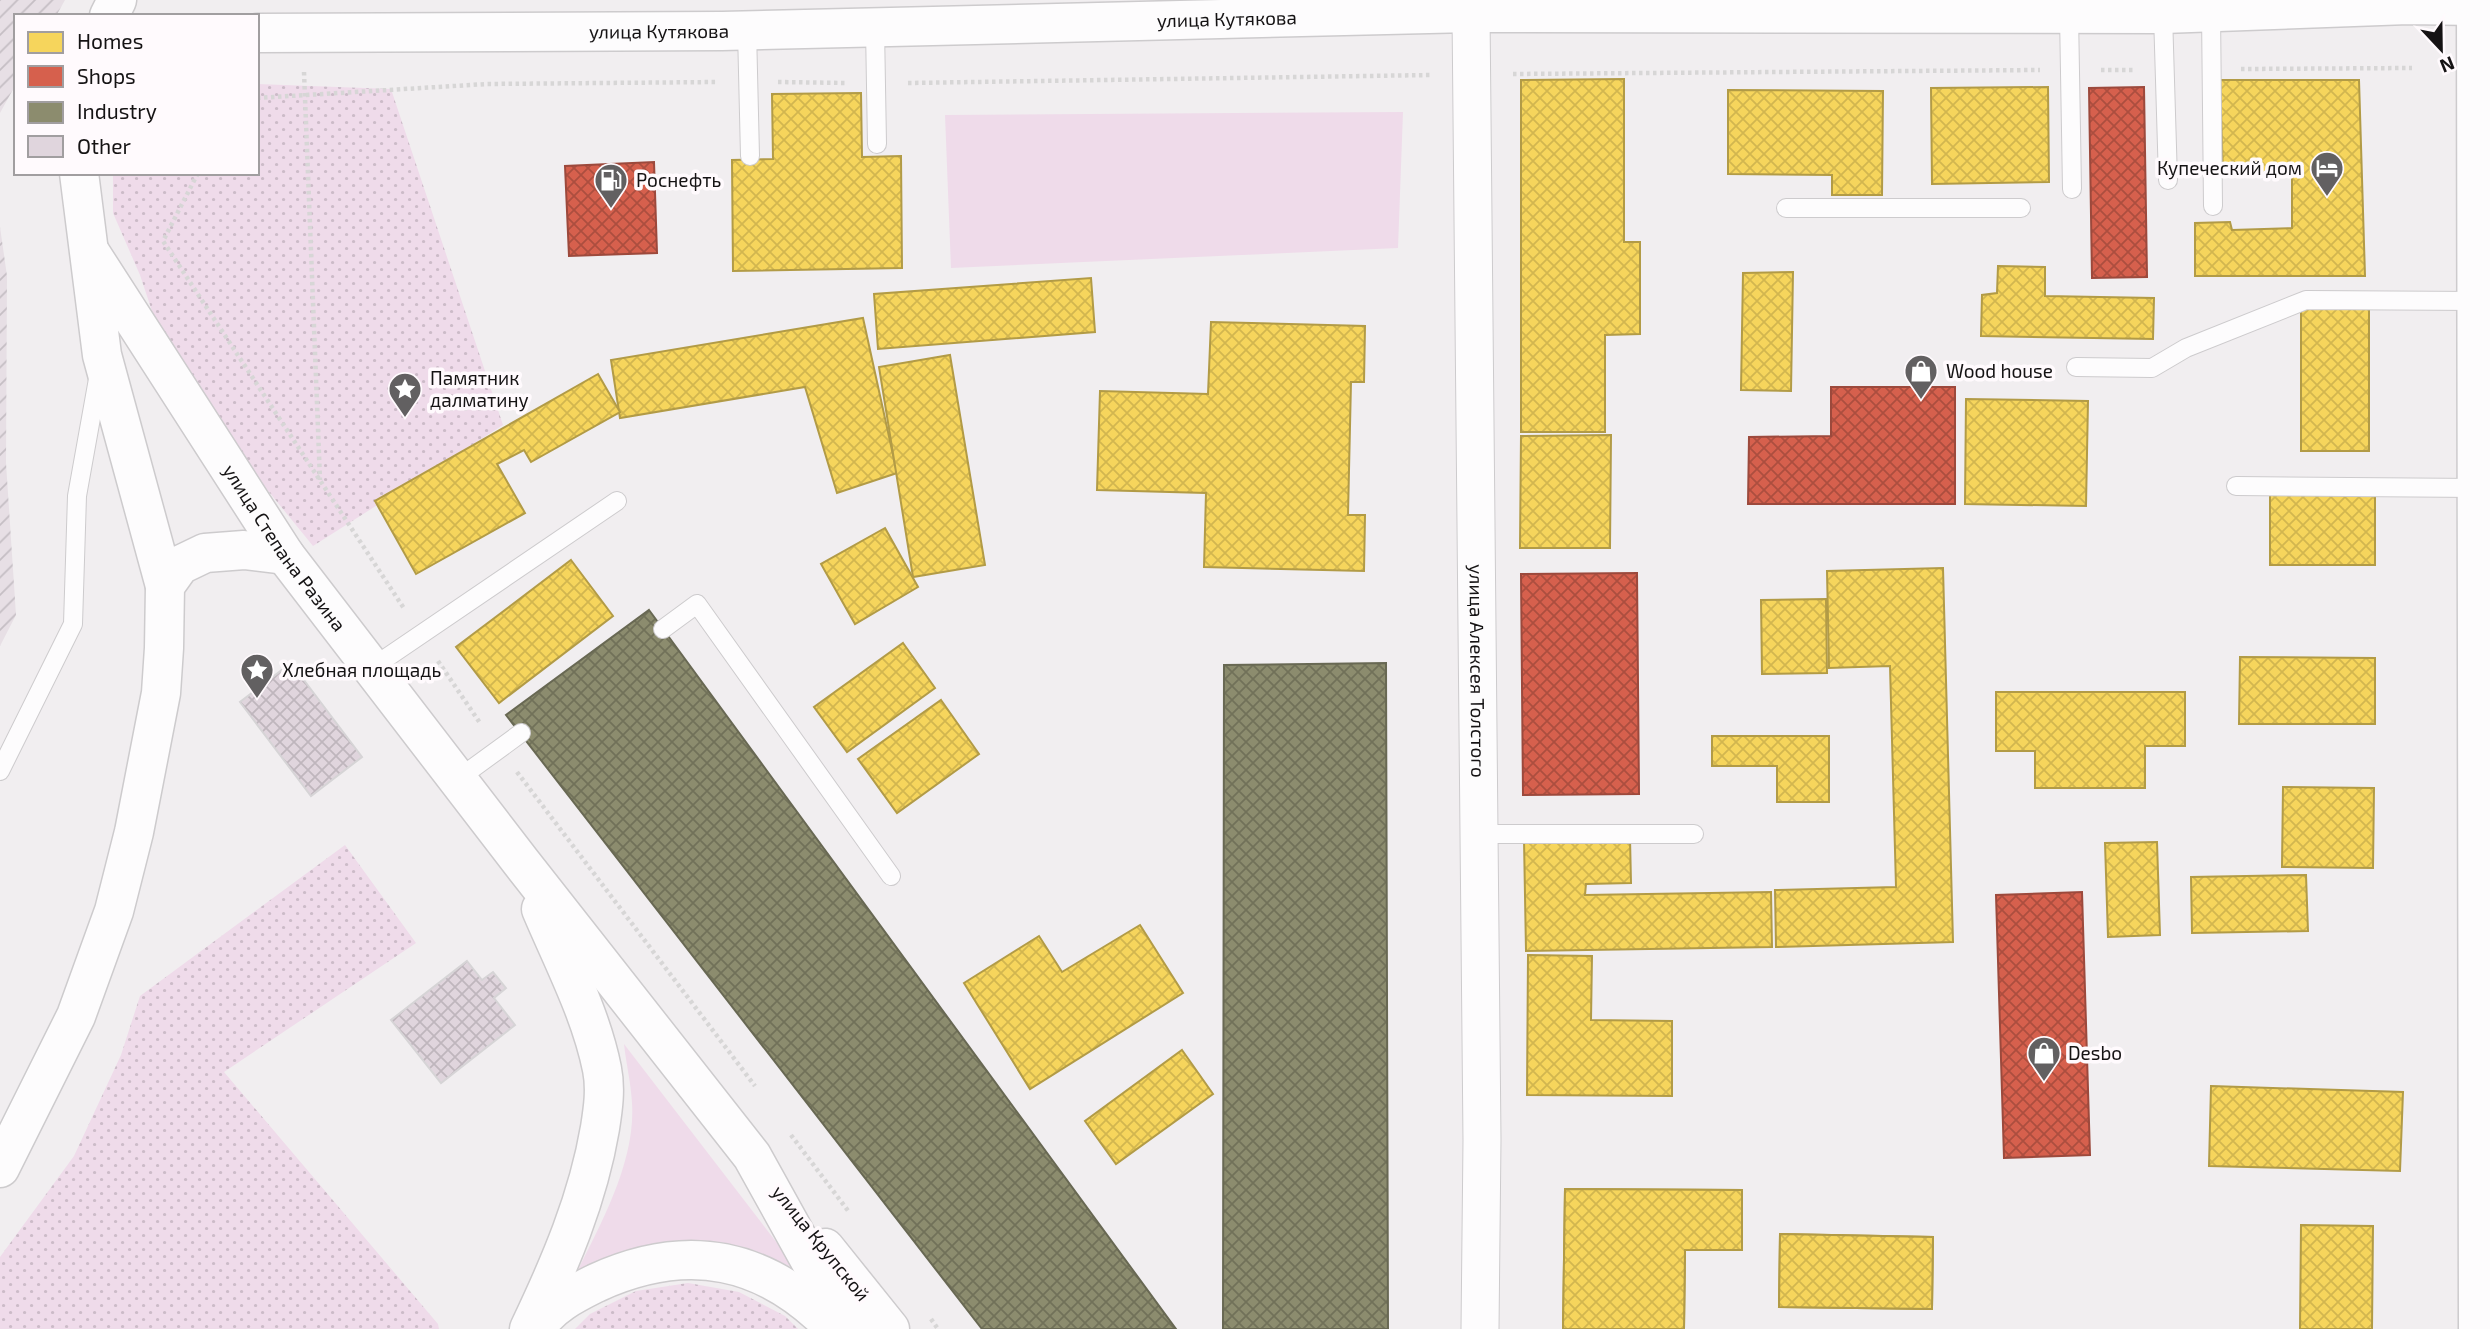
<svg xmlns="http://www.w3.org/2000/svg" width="2490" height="1329" viewBox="0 0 2490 1329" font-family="'Exo 2',sans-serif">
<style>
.industrial{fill:url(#industrial-furrows)}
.grass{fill:#efdbea}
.park{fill:url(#park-dots)}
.homes{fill:url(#homes-cross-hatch);stroke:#b29b46;stroke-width:2}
.shops{fill:url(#shops-cross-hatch);stroke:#9c493c;stroke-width:2}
.industry{fill:url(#industry-cross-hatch);stroke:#686853;stroke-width:2}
.building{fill:url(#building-cross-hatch);stroke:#d6d4d6;stroke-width:2}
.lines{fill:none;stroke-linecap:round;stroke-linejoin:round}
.service-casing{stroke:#cdcbcd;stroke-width:20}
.minor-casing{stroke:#cdcbcd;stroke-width:39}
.secondary-casing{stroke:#cdcbcd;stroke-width:41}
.primary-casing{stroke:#cdcbcd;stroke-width:41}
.path{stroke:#d7d6d6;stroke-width:4.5;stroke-dasharray:3.5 3.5;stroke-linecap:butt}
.service{stroke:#fdfcfd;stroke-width:18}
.minor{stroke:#fdfcfd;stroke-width:37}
.secondary{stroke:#fdfcfd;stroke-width:38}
.primary{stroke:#fdfcfd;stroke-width:38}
.labels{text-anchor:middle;stroke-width:7;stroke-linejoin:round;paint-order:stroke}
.street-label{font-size:19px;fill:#151314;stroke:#fffafd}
.poi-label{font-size:19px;fill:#151314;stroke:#fffafd;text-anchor:start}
</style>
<defs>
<pattern id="industrial-furrows" width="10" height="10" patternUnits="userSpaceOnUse" patternTransform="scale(1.75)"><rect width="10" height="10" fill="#e7dfe5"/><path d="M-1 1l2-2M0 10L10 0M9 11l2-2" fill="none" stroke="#c5bec4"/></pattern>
<pattern id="park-dots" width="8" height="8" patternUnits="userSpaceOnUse" patternTransform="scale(1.75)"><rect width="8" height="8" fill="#efdbea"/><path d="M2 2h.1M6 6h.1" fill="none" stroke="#ccbbc8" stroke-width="1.8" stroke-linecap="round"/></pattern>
<pattern id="homes-cross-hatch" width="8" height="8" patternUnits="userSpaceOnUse" patternTransform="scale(1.75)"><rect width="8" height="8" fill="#f6d55c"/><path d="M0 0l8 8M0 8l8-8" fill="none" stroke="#d2b64f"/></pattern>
<pattern id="shops-cross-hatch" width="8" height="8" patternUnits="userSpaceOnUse" patternTransform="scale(1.75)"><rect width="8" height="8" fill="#d6604d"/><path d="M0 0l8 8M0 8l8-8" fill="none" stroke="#ac4e3f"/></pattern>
<pattern id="industry-cross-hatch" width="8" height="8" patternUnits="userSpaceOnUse" patternTransform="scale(1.75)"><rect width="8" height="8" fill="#8c8c6e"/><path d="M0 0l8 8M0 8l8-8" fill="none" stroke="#717159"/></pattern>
<pattern id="building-cross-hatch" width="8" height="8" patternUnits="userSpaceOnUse" patternTransform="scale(1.75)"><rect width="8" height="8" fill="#e0d5dd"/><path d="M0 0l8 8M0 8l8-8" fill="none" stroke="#bfb6bd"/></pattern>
</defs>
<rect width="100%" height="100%" fill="#f1eef0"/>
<g class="industrial">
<path d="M0,0H65L56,16H16V84L0,113Z"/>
<path d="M0,227L7,276L6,463L16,615L0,646Z"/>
</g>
<g class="grass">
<path d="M1403,112L1398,248L951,268L945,115Z"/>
<path d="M624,1044L797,1269L767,1257L573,1280C599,1227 636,1163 632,1103C631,1083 626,1063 624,1044Z"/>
</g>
<g class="park">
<path d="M257,84L391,89L503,425L313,546L252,471L161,338L140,275L113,213V173H257Z"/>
<path d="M345,845L416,943L224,1072L438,1324L439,1329H0V1257L74,1156L121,1055L140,996Z"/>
<path d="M688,1283L739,1292L785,1316L798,1329H575L590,1314L636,1291Z"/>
</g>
<g class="homes">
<path d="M1624,79V242H1640V334L1605,335V432H1521V80Z"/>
<path d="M2220,80H2359L2365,276H2195V223L2230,222L2232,230L2292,228V173L2223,175Z"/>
<path d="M2048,87L2049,182L1932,184L1931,88Z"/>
<path d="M1728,90L1883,91L1882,195H1832V175L1728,174Z"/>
<path d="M861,93L862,157L901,156L902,268L733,271L732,160L773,159L772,94Z"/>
<path d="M1998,266L2045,267V296L2154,298L2153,339L1981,336L1982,295L1997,293Z"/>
<path d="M1793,272L1791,391L1741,390L1743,273Z"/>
<path d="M1091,278L1095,332L878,349L874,294Z"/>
<path d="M2369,305V451H2301V306Z"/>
<path d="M863,318L897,473L837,493L805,387L620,418L611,360Z"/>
<path d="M1211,322L1365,326L1364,382H1351L1348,515H1365L1364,571L1204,567L1206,493L1097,490L1100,391L1208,394Z"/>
<path d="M950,355L985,565L913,577L879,367Z"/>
<path d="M598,374L620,412L531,462L524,450L497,464L525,513L416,574L375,501Z"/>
<path d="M1966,399L2088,401L2086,506L1965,504Z"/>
<path d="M1611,435L1610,548H1520L1521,436Z"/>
<rect x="2270" y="493" width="105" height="72"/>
<path d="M885,528L918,587L855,624L821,564Z"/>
<path d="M571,560L613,616L499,703L456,647Z"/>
<path d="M1943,568L1953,942L1776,947L1775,890L1896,887L1890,666L1829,668L1827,571Z"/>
<path d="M1826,599L1827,673L1762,674L1761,600Z"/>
<path d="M903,643L935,688L847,752L814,707Z"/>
<path d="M2240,657L2375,658V724H2239Z"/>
<path d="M1996,692H2185V746H2145V788H2035V751H1996Z"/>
<path d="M941,700L979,754L897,813L858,759Z"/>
<path d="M1712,736H1829V802H1777V766H1712Z"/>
<path d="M2283,787L2374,788L2373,868L2282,867Z"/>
<path d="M1630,838L1631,883L1586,884L1585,895L1771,892L1772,947L1526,951L1524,840Z"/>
<path d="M2157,842L2160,935L2108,937L2105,843Z"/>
<path d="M2306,875L2308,931L2192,933L2191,877Z"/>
<path d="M1140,925L1183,993L1030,1089L964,983L1039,936L1062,972Z"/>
<path d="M1528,955L1592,956L1591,1020L1672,1021V1096L1527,1095Z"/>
<path d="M1182,1050L1213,1094L1116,1164L1085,1121Z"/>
<path d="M2211,1086L2403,1092L2400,1171L2209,1166Z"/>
<path d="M1565,1189L1742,1190V1250H1685L1684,1329H1563Z"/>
<path d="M1565,1189L1742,1190V1250H1685L1684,1329H1563Z"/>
<path d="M2301,1225L2373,1226L2372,1329H2300Z"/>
<path d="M1780,1234L1933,1237L1932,1309L1779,1307Z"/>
<path d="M1780,1234L1933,1237L1932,1309L1779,1307Z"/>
</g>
<g class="shops">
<path d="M2144,87L2147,277L2092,278L2089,88Z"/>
<path d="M654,162L657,253L569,256L565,166Z"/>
<path d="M1831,387H1955V504H1748L1749,437L1831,436Z"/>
<path d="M1637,573L1639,794L1523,795L1521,574Z"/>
<path d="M2082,892L2090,1155L2004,1158L1996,895Z"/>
</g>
<g class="industry">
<path d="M649,610L663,629L1176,1329H982L506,715Z"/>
<path d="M1386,663L1388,1329H1223L1224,665Z"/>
</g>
<g class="building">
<path d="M291,663L362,757L311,796L240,702Z"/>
<path d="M467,961L482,980L493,972L506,988L494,998L515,1025L441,1083L391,1020Z"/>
</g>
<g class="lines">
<defs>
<g id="service">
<path d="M2211,12L2213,206"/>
<path d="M2069,14L2072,189"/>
<path d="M2163,14L2168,180"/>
<path d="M875,28L877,144"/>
<path d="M747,30L750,156"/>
<path d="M1786,208H2021"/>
<path d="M2076,367L2152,368L2186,348L2306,300L2477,301"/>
<path d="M2236,486L2477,488"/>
<path d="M663,629L697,604L891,876"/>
<path d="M373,667L617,501"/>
<path d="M0,771L73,624L77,496L98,379"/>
<path d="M458,779L521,733"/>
<path d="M1478,834H1694"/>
</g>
<g id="minor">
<path id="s1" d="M1471,13L1482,1140L1480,1329"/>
</g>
<g id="secondary">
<path d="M109,16L117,0"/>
<path id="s2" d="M257,33L722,31L1471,13L2163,14L2408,5L2476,6"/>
<path d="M79,173L102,355L165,586"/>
<path id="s3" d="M90,252L285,555L521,862L752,1156L848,1329"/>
<path d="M0,1168L76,1016L114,911L134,832L161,693L164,648L165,586L180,565L205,553L244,550L285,555"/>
<path d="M825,1248L890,1329"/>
<path d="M537,1327C551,1305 574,1294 596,1283C688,1241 766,1257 835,1329"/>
<path d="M529,1329C560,1264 588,1199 600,1128C603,1109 606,1089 602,1069C591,1014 563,961 541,909"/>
</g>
<path id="primary" d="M2476,0L2478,1329"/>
</defs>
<use href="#service" class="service-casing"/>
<use href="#minor" class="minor-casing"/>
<use href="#secondary" class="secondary-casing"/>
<use href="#primary" class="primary-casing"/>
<g class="path">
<path d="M2241,69L2412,68"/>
<path d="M2101,70H2134"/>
<path d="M304,72L320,480"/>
<path d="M1513,74L2040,70"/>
<path d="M778,82L846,83"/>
<path d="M908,83L1431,75"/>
<path d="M257,98L487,84L717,82"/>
<path d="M198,173L163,241L405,610"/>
<path d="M438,661L480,723"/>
<path d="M517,772L755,1086"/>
<path d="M791,1135L849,1212"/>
<path d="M931,1319L938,1329"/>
</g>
<use href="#service" class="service"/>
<use href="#minor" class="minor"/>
<use href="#secondary" class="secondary"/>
<use href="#primary" class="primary"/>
</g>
<defs>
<symbol id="hotel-pin" viewBox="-11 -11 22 30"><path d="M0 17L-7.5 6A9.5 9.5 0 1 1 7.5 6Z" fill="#626061" stroke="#fffafd"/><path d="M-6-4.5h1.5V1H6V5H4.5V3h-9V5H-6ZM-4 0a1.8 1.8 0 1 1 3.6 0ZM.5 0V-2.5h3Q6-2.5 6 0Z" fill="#fff"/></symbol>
<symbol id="fuel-pin" viewBox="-11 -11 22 30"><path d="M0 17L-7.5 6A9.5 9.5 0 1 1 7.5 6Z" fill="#626061" stroke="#fffafd"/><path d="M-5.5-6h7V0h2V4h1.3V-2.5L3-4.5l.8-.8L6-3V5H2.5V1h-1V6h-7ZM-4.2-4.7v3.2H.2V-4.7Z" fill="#fff"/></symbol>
<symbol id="shop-pin" viewBox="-11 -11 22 30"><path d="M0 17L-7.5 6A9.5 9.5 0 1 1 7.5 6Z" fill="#626061" stroke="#fffafd"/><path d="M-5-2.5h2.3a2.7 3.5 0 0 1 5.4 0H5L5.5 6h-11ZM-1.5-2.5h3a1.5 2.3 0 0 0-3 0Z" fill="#fff"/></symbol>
<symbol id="sight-pin" viewBox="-11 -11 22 30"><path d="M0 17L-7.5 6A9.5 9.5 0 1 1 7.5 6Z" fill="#626061" stroke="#fffafd"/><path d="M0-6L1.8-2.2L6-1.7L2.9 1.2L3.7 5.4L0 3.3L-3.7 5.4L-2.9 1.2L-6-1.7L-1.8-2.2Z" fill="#fff"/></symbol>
</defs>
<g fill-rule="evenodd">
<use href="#hotel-pin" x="2308" y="149" width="38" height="52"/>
<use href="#fuel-pin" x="592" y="161" width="38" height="52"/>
<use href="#shop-pin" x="1902" y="352" width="38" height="52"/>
<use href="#sight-pin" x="386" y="370" width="38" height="52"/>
<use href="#sight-pin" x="238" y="651" width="38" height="52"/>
<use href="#shop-pin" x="2025" y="1034" width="38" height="52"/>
</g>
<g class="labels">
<g class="street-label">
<text dy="7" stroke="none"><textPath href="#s2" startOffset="970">улица Кутякова</textPath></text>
<text dy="7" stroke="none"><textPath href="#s2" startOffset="402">улица Кутякова</textPath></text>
<text dy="7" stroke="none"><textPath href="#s3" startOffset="354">улица Степана Разина</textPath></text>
<text dy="7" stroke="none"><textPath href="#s1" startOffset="658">улица Алексея Толстого</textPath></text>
<text transform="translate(821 1243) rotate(51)" y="7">улица Крупской</text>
</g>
<g class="poi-label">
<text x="2302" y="175" text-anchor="end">Купеческий дом</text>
<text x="636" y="187">Роснефть</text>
<text x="1946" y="378">Wood house</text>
<text x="430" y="385">Памятник<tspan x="430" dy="22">далматину</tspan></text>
<text x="282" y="677">Хлебная площадь</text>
<text x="2068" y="1060">Desbo</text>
</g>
</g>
<rect x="14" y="14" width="245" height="161" fill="#fffafd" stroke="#a19ea0" stroke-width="2"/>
<rect x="28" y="32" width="35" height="21" fill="#f6d55c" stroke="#a19ea0" stroke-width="2"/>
<text x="77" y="49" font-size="21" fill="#151314">Homes</text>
<rect x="28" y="66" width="35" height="21" fill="#d6604d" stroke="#a19ea0" stroke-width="2"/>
<text x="77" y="84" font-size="21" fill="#151314">Shops</text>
<rect x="28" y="102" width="35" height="21" fill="#8c8c6e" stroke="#a19ea0" stroke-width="2"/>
<text x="77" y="119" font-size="21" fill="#151314">Industry</text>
<rect x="28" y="136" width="35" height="21" fill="#e0d5dd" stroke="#a19ea0" stroke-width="2"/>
<text x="77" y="154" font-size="21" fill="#151314">Other</text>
<g transform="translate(2441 49) rotate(158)" stroke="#fffafd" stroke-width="5" paint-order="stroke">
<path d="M0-5L12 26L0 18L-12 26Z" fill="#151314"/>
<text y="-10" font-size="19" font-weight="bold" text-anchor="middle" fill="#151314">N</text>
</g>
</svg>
